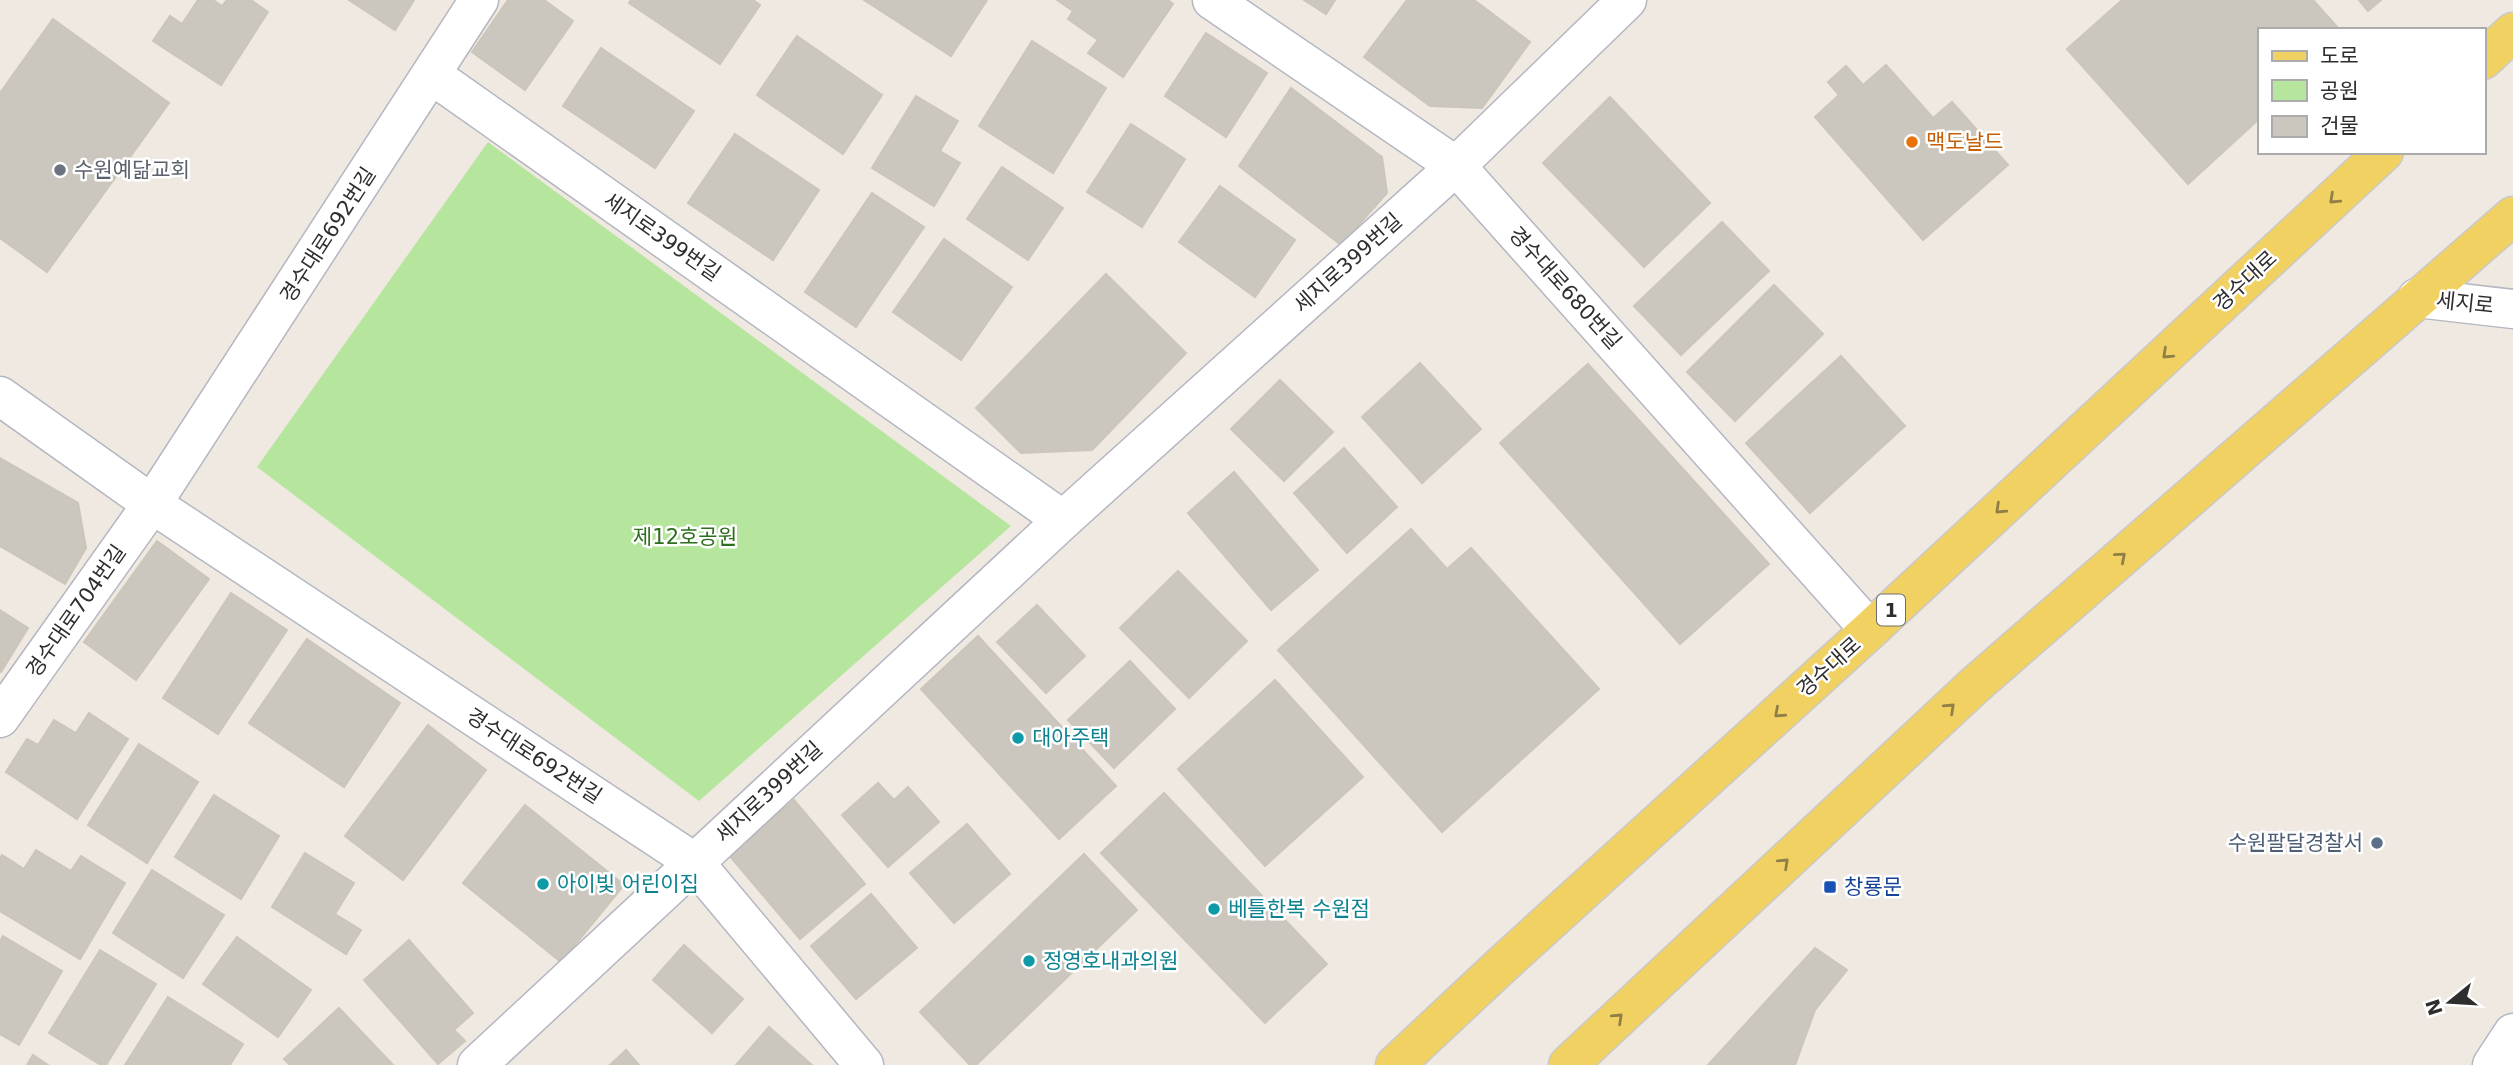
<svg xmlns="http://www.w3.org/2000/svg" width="2513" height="1065" viewBox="0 0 2513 1065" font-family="'DejaVu Sans','Noto Sans KR',sans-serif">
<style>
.green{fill:#b6e59e}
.building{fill:#cbc7bf;stroke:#cbc5ba;stroke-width:2}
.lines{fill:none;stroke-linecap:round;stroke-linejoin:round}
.minor-casing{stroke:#b4b7c1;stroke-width:41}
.major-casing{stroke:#c9c9c9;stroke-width:41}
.minor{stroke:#fff;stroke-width:38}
.major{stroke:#f2d163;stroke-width:38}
.oneway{stroke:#908048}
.food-dot{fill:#e8710a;stroke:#fff;stroke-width:2.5}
.worship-dot{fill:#6b7280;stroke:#fff;stroke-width:2.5}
.culture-dot{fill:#0f9aa8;stroke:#fff;stroke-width:2.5}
.service-dot{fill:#5c6f8a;stroke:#fff;stroke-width:2.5}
.transit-dot{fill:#1a4fb4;stroke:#fff;stroke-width:2.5}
.labels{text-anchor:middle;stroke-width:5;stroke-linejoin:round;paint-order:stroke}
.shield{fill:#fff;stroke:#6d6d6d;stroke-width:2}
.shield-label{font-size:19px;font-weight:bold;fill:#2e2e2e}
.food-label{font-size:21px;fill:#c56008;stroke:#fff;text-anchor:start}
.worship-label{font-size:21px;fill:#5b616d;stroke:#fff;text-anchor:start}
.street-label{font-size:21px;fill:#2e2e2e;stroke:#fff}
.park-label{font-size:21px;fill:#2c6e1b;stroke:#fff}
.culture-label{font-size:21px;fill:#0d838f;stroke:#fff;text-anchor:start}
.service-label{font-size:21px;fill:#4e5e75;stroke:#fff;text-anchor:end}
.transit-label{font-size:21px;fill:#164399;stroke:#fff;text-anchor:start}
</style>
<rect width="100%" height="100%" fill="#efe9e1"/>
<path class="green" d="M488,142L1011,526L699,801L257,467Z"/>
<g class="building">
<path d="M198,0H213L222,6L227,0H251L268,12L221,85L153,41L170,16L182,24Z"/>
<path d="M349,0H414L395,30Z"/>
<path d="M508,0H544L573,21L525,90L472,52Z"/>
<path d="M631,0H753L760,5L720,64L629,3Z"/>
<path d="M864,0H987L951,56Z"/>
<path d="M1057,0H1168L1173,4L1123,77L1088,53L1098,40L1068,19L1073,11Z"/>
<path d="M1304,0H1335L1326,14Z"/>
<path d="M1407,0H1474L1530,42L1482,108L1430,106L1364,57Z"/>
<path d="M2122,0H2313L2340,30H2259V119L2188,184L2067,49Z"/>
<path d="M2359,0H2381L2368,11Z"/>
<path d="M53,19L169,103L47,272L0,238V93Z"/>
<path d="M1206,33L1267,73L1226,137L1165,96Z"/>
<path d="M797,36L882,95L843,154L757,95Z"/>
<path d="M1032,41L1106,88L1053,173L979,126Z"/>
<path d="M601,48L694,111L655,168L563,106Z"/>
<path d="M1886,65L1933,118L1952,102L2008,165L1923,240L1815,117L1839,95L1828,82L1846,66L1863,85Z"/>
<path d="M1291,88L1382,157L1387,193L1341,245L1239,166Z"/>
<path d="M916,96L958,121L940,151L960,163L934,206L872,168Z"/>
<path d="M1610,97L1710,203L1644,267L1543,163Z"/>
<path d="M1131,124L1185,159L1142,227L1087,192Z"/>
<path d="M735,134L819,190L773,260L688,203Z"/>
<path d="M1002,167L1063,208L1028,260L967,219Z"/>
<path d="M1220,186L1295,240L1255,297L1179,242Z"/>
<path d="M872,193L924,227L856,327L805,292Z"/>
<path d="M1722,222L1769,271L1681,355L1634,306Z"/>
<path d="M944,239L1012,287L961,360L893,312Z"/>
<path d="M1106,274L1186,353L1092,450L1021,453L976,408Z"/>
<path d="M1774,285L1823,334L1735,421L1687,372Z"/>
<path d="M1841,356L1905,426L1810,513L1746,443Z"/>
<path d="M1420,363L1481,429L1422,483L1362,417Z"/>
<path d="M1588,364L1769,564L1680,644L1500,443Z"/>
<path d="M1280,380L1333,432L1284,481L1231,429Z"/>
<path d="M1344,448L1397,507L1347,553L1294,493Z"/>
<path d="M0,458L78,503L86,548L65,584L0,546Z"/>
<path d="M1234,472L1318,570L1271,610L1188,513Z"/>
<path d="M1411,529L1447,569L1471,548L1599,689L1442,832L1278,650Z"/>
<path d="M157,541L209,579L136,680L84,642Z"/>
<path d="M1178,571L1247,641L1189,698L1120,628Z"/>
<path d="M231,593L287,630L218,734L163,698Z"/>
<path d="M1037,605L1085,656L1046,693L997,642Z"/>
<path d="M0,610L28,628L1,672H0Z"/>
<path d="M978,636L1116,786L1059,839L921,689Z"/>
<path d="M307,639L400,703L344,787L249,723Z"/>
<path d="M1130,661L1175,709L1114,768L1068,720Z"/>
<path d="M1275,680L1363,777L1265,866L1178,769Z"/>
<path d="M89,713L128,739L77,819L6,772L27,739L38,745L54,720L76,733Z"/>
<path d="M428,725L486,770L403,880L345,836Z"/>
<path d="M139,744L198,782L147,863L88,825Z"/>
<path d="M878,783L894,800L908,787L939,822L888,867L842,815Z"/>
<path d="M1164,793L1327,964L1265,1023L1101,853Z"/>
<path d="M214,795L279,836L241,899L175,857Z"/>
<path d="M794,800L865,884L800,939L729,855Z"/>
<path d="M525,805L624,885L561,962L463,883Z"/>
<path d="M967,824L1010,874L954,923L910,873Z"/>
<path d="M36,850L71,871L81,856L125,883L80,959L0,911V859L2,855L24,869Z"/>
<path d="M305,853L354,883L335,914L361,930L346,954L272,907Z"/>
<path d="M1084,854L1137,910L976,1065H970L920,1012Z"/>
<path d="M152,870L224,915L183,978L113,933Z"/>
<path d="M871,894L917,948L856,999L811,946Z"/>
<path d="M3,936L62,971L19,1045L0,1034V941Z"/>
<path d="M237,937L311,990L278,1037L203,984Z"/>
<path d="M409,940L473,1013L454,1030L465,1041L438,1064L364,980Z"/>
<path d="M684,945L743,999L712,1033L653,980Z"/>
<path d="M1815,948L1847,970L1815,1010L1795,1065H1708Z"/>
<path d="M100,950L156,984L106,1065H101L49,1033Z"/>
<path d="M168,997L243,1044L230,1065H125Z"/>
<path d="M339,1008L393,1065H290L284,1059Z"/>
<path d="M769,1027L812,1065H736Z"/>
<path d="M626,1050L639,1065H610Z"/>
<path d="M33,1055L48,1065H27Z"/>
</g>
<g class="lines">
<defs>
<g id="minor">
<path d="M1212,0L1456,166L1870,630"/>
<path d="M432,75L1063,520"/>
<path d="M2417,298L2513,309"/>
<path d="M0,396L152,504L694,862L864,1065"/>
<path d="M0,718L152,504L479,0"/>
<path d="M477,1065L1063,520L1456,166L1627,0"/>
<path d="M2492,1065L2513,1033"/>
</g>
<g id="major">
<path d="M2483,60L2513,32"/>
<path d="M1395,1065L1504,963L1870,630L2384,152"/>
<path d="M1568,1065L1975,685L2513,216"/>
</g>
</defs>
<use href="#minor" class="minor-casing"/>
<use href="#major" class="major-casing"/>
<use href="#minor" class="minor"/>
<use href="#major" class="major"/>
</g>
<defs><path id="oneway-chevron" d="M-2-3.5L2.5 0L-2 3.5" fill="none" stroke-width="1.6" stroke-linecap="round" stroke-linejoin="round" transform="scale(1.75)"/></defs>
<g class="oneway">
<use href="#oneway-chevron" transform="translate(2334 199) rotate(137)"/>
<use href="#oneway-chevron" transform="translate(2167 354) rotate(137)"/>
<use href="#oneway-chevron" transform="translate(2000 509) rotate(137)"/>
<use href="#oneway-chevron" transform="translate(2121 557) rotate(-41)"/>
<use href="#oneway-chevron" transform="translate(1950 708) rotate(-43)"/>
<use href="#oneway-chevron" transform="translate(1779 713) rotate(138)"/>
<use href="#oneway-chevron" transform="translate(1784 863) rotate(-43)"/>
<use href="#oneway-chevron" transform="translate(1618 1018) rotate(-43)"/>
</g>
<circle class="food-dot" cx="1912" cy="142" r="7"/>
<circle class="worship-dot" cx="60" cy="170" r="7"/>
<g class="culture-dot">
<circle cx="1018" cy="738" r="7"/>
<circle cx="543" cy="884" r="7"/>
<circle cx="1214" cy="909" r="7"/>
<circle cx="1029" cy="961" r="7"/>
</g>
<circle class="service-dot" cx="2377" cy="843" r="7"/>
<rect class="transit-dot" x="1823" y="880" width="14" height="14" rx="3.5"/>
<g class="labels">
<rect class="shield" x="1877" y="594.5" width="28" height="31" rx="5"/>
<g class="shield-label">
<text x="1891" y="617">1</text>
</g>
<g class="food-label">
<text x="1926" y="149">맥도날드</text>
</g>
<g class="worship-label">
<text x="74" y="177">수원예닮교회</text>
</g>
<g class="street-label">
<text transform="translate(328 235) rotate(-57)" y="7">경수대로692번길</text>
<text transform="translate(662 237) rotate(35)" y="7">세지로399번길</text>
<text transform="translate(1348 263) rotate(-42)" y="7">세지로399번길</text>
<text transform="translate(2245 281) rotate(-43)" y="7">경수대로</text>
<text transform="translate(1565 288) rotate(48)" y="7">경수대로680번길</text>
<text transform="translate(2465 303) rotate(6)" y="7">세지로</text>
<text transform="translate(76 611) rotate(-55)" y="7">경수대로704번길</text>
<text transform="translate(1829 667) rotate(-42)" y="7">경수대로</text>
<text transform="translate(534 756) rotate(33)" y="7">경수대로692번길</text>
<text transform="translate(769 792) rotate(-43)" y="7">세지로399번길</text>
</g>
<g class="park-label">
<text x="685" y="544">제12호공원</text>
</g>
<g class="culture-label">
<text x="1032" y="745">대아주택</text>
<text x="557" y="891">아이빛 어린이집</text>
<text x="1228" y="916">베틀한복 수원점</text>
<text x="1043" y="968">정영호내과의원</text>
</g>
<g class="service-label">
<text x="2363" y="850">수원팔달경찰서</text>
</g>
<g class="transit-label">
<text x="1844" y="894">창룡문</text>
</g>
</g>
<rect x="2258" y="28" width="228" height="126" fill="#ffffff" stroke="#ababab" stroke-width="2"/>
<rect x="2272" y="51" width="35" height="10" fill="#f2d163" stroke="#ababab" stroke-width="2"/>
<text x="2320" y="63" font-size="21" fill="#2e2e2e">도로</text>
<rect x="2272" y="80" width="35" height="21" fill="#b6e59e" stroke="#ababab" stroke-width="2"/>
<text x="2320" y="98" font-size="21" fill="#2e2e2e">공원</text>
<rect x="2272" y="116" width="35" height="21" fill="#cbc7bf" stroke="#ababab" stroke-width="2"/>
<text x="2320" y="133" font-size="21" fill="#2e2e2e">건물</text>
<g transform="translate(2450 1002) rotate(252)" stroke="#ffffff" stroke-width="5" paint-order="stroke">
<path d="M0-5L12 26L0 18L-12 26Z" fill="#2e2e2e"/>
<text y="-10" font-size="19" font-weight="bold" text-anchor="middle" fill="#2e2e2e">N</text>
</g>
</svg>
